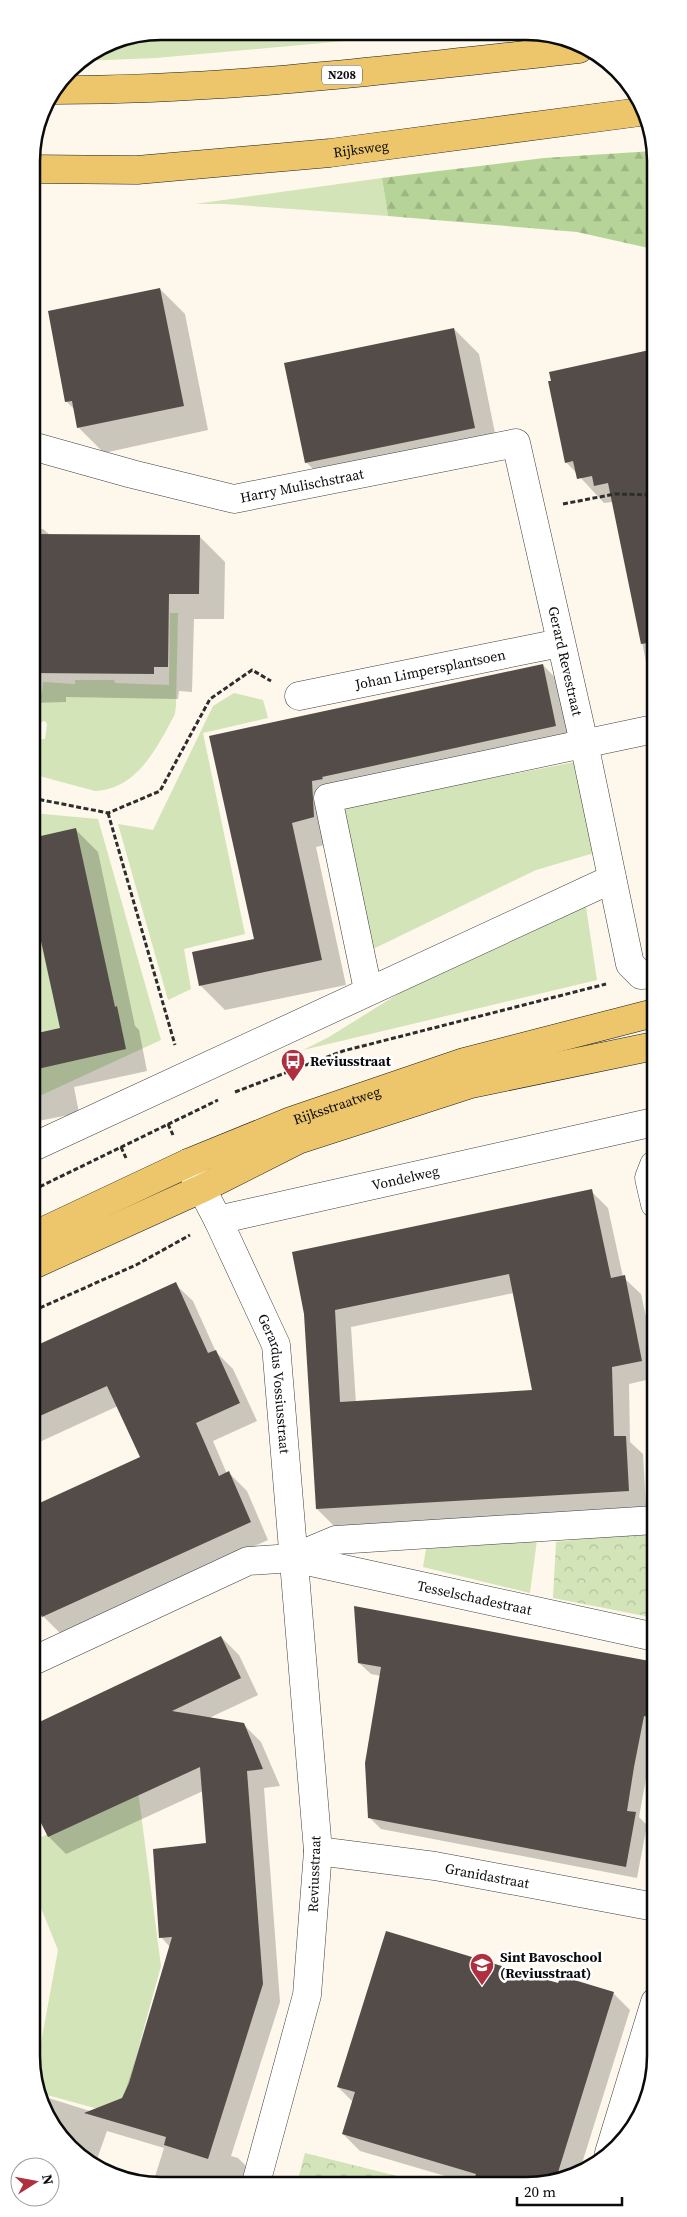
<svg xmlns="http://www.w3.org/2000/svg" width="687" height="2217" viewBox="0 0 687 2217" font-family="'Source Serif 4',serif">
<style>
.grass{fill:#d2e4b8}
.forest{fill:url(#forest-firs)}
.park{fill:url(#park-crowns)}
.water{fill:url(#water-rules);stroke:#4196c1}
.shadow{fill:#0003;fill-rule:evenodd}
.building{fill:#534c48;fill-rule:evenodd}
.lines{fill:none;stroke-linecap:round;stroke-linejoin:round}
.minor-casing{stroke:#3e3e3e;stroke-width:29}
.major-casing{stroke:#1c1c1c;stroke-width:29}
.path{stroke:#2d2d2d;stroke-width:3;stroke-dasharray:5 2.5;stroke-linecap:butt}
.minor{stroke:#fff;stroke-width:28}
.major{stroke:#edc56b;stroke-width:28}
.labels{text-anchor:middle;stroke-width:5;stroke-linejoin:round;paint-order:stroke}
.shield{fill:#fff;stroke:#545454;stroke-width:1}
.shield-label{font-size:12px;font-weight:bold;fill:#0b0b0b}
.street-label{font-size:14px;fill:#0b0b0b;stroke:#fff}
.poi-label{font-size:14px;font-weight:bold;fill:#0b0b0b;stroke:#fff;text-anchor:start}
.rim{fill:none;stroke:#0b0b0b;stroke-width:2.5}
</style>
<defs>
<pattern id="forest-firs" width="22" height="20" patternUnits="userSpaceOnUse" patternTransform="scale(1.25)"><rect width="22" height="20" fill="#b7d498"/><path d="M5 1l3.5 6h-7zM16 11l3.5 6h-7z" fill="#9cb582"/></pattern>
<pattern id="park-crowns" width="20" height="18" patternUnits="userSpaceOnUse" patternTransform="scale(1.25)"><rect width="20" height="18" fill="#d2e4b8"/><path d="M2 6a3 3 0 1 1 6 0M12 15a3 3 0 1 1 6 0" fill="none" stroke="#b3c29d"/></pattern>
<pattern id="water-rules" width="6" height="5" patternUnits="userSpaceOnUse" patternTransform="scale(1.25)"><rect width="6" height="5" fill="#b4def0"/><path d="M0 2.5h6" fill="none" stroke="#99bdcc"/></pattern>
</defs>
<rect width="100%" height="100%" fill="#fdf8eb"/>
<g class="grass">
<path d="M289,32L433,33L156,58L82,61L112,41L122,39Z"/>
<path d="M382,178L388,216L225,204H195Z"/>
<path d="M170,613H178L176,705L175,714C157,747 138,789 95,791L32,774V740L45,739L47,724L45,721L32,725V692L42,693L43,682L75,684V680H114L115,683L169,685Z"/>
<path d="M234,693L263,700L268,718L203,733L245,934L184,949L191,989L168,1000L118,824L153,830L213,706Z"/>
<path d="M575,762L594,853L536,870L369,951L342,807Z"/>
<path d="M32,813L98,819L161,1040L33,1099Z"/>
<path d="M586,907L597,980L303,1050L329,1037L406,989L565,909Z"/>
<path d="M537,1540L530,1593L423,1567L426,1549Z"/>
<path d="M138,1791L161,1966L120,2115L40,2093L34,2081L58,1950L33,1888V1841Z"/>
</g>
<path class="forest" d="M653,151V249L577,232L388,216L382,178L544,158Z"/>
<g class="park">
<path d="M655,1530V1618L553,1598L556,1542Z"/>
<path d="M305,2153L425,2183H426H297Z"/>
</g>
<path class="water" d="M161,31L289,32L122,39Z"/>
<g class="shadow">
<path d="M160,289L185,314L208,430L104,453L79,428L75,410L66,401Z"/>
<path d="M454,329L479,354L499,453L331,487L306,462Z"/>
<path d="M653,354L620,510L612,502L604,503L566,462Z"/>
<path d="M654,527V701L620,534Z"/>
<path d="M32,529H43L50,535L200,537L225,562L224,619H194L192,692L179,691L178,699L66,697V702L32,703Z"/>
<path d="M543,665L567,690L580,751L336,806L338,842L316,847L346,985L225,1010L200,985L256,940L211,737Z"/>
<path d="M654,805V822L651,806Z"/>
<path d="M76,830L98,852L135,1026L139,1030L147,1071L74,1087L79,1113L33,1122V1035L61,1029Z"/>
<path d="M591,1191L608,1208L623,1277L641,1294L655,1358V1378L629,1384L630,1442L643,1454L646,1507L334,1526L317,1509L312,1343L293,1253ZM514,1293L534,1392L356,1403L351,1327Z"/>
<path d="M175,1284L193,1301L216,1352L233,1369L257,1421L213,1441L227,1474L229,1473L247,1491L268,1540L61,1634L43,1616L33,1593V1501L35,1506L142,1458L118,1406L33,1445V1349Z"/>
<path d="M355,1608L655,1664V1729L639,1817L647,1825L637,1878L381,1829L370,1818L381,1676L371,1674L359,1663Z"/>
<path d="M221,1637L239,1655L258,1695L209,1718L243,1724L261,1742L280,1786L264,1788L280,2002L231,2156L238,2158L255,2175L252,2183H153L164,2148L107,2131L96,2162L69,2147L42,2096L90,2111L123,2099L170,1947L161,1937L207,1844L203,1791L66,1854L49,1837L33,1805Z"/>
<path d="M559,1985L613,1993L630,2010L579,2173L551,2183H469L360,2151L343,2134L353,2102L338,2087Z"/>
</g>
<g class="building">
<path d="M160,288L184,406L77,428L72,401L65,402L48,311Z"/>
<path d="M454,328L475,428L305,463L284,363Z"/>
<path d="M654,349V642L641,644L608,483L594,486L592,476L577,479L573,461L565,463L548,381H551L549,372Z"/>
<path d="M32,534L200,535L199,594H169L168,667H154V674L32,673Z"/>
<path d="M543,664L556,726L322,777L323,779L312,781L314,817L292,823L322,960L199,986L192,952L254,939L209,736Z"/>
<path d="M76,828L115,1007L117,1006L126,1049L33,1070V1034L60,1028L32,900V838Z"/>
<path d="M592,1189L611,1278L625,1275L642,1361L612,1367L614,1436H626L629,1491L316,1509L304,1314L292,1252ZM509,1274L532,1390L340,1402L335,1310Z"/>
<path d="M176,1282L208,1353L216,1350L240,1403L196,1423L219,1476L229,1471L251,1522L42,1617L33,1596V1506L140,1457L107,1386L33,1419V1347Z"/>
<path d="M354,1606L655,1662V1719L644,1716L634,1767L627,1811L636,1812L626,1867L368,1818L365,1763L381,1667L358,1663Z"/>
<path d="M221,1636L241,1678L172,1711L244,1723L263,1769L247,1771L263,1984L208,2159L164,2145L166,2137L84,2113L122,2098L129,2083L172,1937L159,1938L153,1849L206,1843L200,1767L48,1837L33,1807V1725Z"/>
<path d="M386,1931L558,1983L561,1976L614,1992L555,2182L473,2183L476,2174L342,2134L355,2092L337,2087Z"/>
</g>
<g class="lines">
<defs>
<g id="minor">
<path id="s1" d="M32,446L132,474L234,499L516,443L584,743L630,964L641,975L654,974"/>
<path id="s2" d="M299,696L560,643"/>
<path d="M368,990L328,798L654,729"/>
<path d="M33,1147L612,879"/>
<path id="s3" d="M188,1163L218,1220L276,1345L318,1851L307,1995L256,2183"/>
<path d="M654,1165L649,1178L655,1204"/>
<path id="s4" d="M218,1220L654,1122"/>
<path d="M293,1558L336,1540L655,1520"/>
<path id="s5" d="M33,1661L248,1561L293,1558L655,1637"/>
<path id="s6" d="M318,1851L435,1866L655,1907"/>
<path d="M609,2153L655,2002"/>
</g>
<g id="major">
<path d="M55,90C231,90 405,68 579,49"/>
<path id="s7" d="M32,169L137,170L330,153L640,112"/>
<path id="s8" d="M33,1236L188,1163L291,1121L464,1062L654,1013"/>
<path d="M33,1265L203,1188L298,1140L471,1084L654,1046"/>
</g>
</defs>
<use href="#minor" class="minor-casing"/>
<use href="#major" class="major-casing"/>
<g class="path">
<path d="M563,504L615,494L654,495"/>
<path d="M32,798L108,813L160,791L210,699L252,670L271,681"/>
<path d="M108,813L175,1045"/>
<path d="M235,1092L343,1051L606,984"/>
<path d="M168,1124L173,1135"/>
<path d="M121,1147L126,1158"/>
<path d="M33,1190L218,1100"/>
<path d="M33,1311L136,1265L190,1235"/>
</g>
<use href="#minor" class="minor"/>
<use href="#major" class="major"/>
</g>
<defs>
<symbol id="bus-pin" viewBox="-11 -11 22 30"><path d="M0 17L-7.5 6A9.5 9.5 0 1 1 7.5 6Z" fill="#af2f3e" stroke="#fff"/><path d="M-5-6H5V4H4V6H2V4H-2V6H-4V4H-5ZM-3.5-4V0h7V-4ZM-3.5 1.2v1.5H-2V1.2ZM2 1.2v1.5H3.5V1.2Z" fill="#fff"/></symbol>
<symbol id="school-pin" viewBox="-11 -11 22 30"><path d="M0 17L-7.5 6A9.5 9.5 0 1 1 7.5 6Z" fill="#af2f3e" stroke="#fff"/><path d="M0-5L7-2L0 1L-7-2ZM-4 1L0 2.5L4 1V4Q0 6-4 4Z" fill="#fff"/></symbol>
</defs>
<g fill-rule="evenodd">
<use href="#bus-pin" x="279" y="1047" width="28" height="38"/>
<use href="#school-pin" x="468" y="1951" width="28" height="38"/>
</g>
<g class="labels">
<rect class="shield" x="322" y="65.5" width="40" height="19" rx="4"/>
<g class="shield-label">
<text x="342" y="79">N208</text>
</g>
<g class="street-label">
<text dy="5" stroke="none"><textPath href="#s7" startOffset="330">Rijksweg</textPath></text>
<text dy="5" stroke="none"><textPath href="#s1" startOffset="278">Harry Mulischstraat</textPath></text>
<text dy="5" stroke="none"><textPath href="#s1" startOffset="720">Gerard Revestraat</textPath></text>
<text dy="5" stroke="none"><textPath href="#s2" startOffset="134">Johan Limpersplantsoen</textPath></text>
<text dy="5" stroke="none"><textPath href="#s8" startOffset="331">Rijksstraatweg</textPath></text>
<text dy="5" stroke="none"><textPath href="#s4" startOffset="192">Vondelweg</textPath></text>
<text dy="5" stroke="none"><textPath href="#s3" startOffset="240">Gerardus Vossiusstraat</textPath></text>
<text dy="5" stroke="none"><textPath href="#s5" startOffset="468">Tesselschadestraat</textPath></text>
<text transform="translate(314 1874) rotate(-88)" y="5">Reviusstraat</text>
<text dy="5" stroke="none"><textPath href="#s6" startOffset="171">Granidastraat</textPath></text>
</g>
<g class="poi-label">
<text x="310" y="1066">Reviusstraat</text>
<text x="500" y="1962">Sint Bavoschool<tspan x="500" dy="16">(Reviusstraat)</tspan></text>
</g>
</g>
<path d="M0 0H687V2217H0ZM161 40H526A121 121 0 0 1 647 161V2056A121 121 0 0 1 526 2177H161A121 121 0 0 1 40 2056V161A121 121 0 0 1 161 40Z" fill="#fff" fill-rule="evenodd"/>
<path class="rim" d="M161 40H526A121 121 0 0 1 647 161V2056A121 121 0 0 1 526 2177H161A121 121 0 0 1 40 2056V161A121 121 0 0 1 161 40Z"/>
<g transform="translate(35 2182) rotate(79)"><circle r="24" fill="#ffffff" stroke="#9d9d9d"/>
<path d="M0-4L9 19L0 12L-9 19Z" fill="#af2f3e"/>
<text y="-8" font-size="14" font-weight="bold" text-anchor="middle" fill="#0b0b0b">N</text>
</g>
<path d="M517 2197v8h105v-8" fill="none" stroke="#0b0b0b" stroke-width="2.5"/>
<text x="524" y="2197" font-size="15" fill="#0b0b0b" stroke="#ffffff" stroke-width="4" paint-order="stroke">20 m</text>
</svg>
